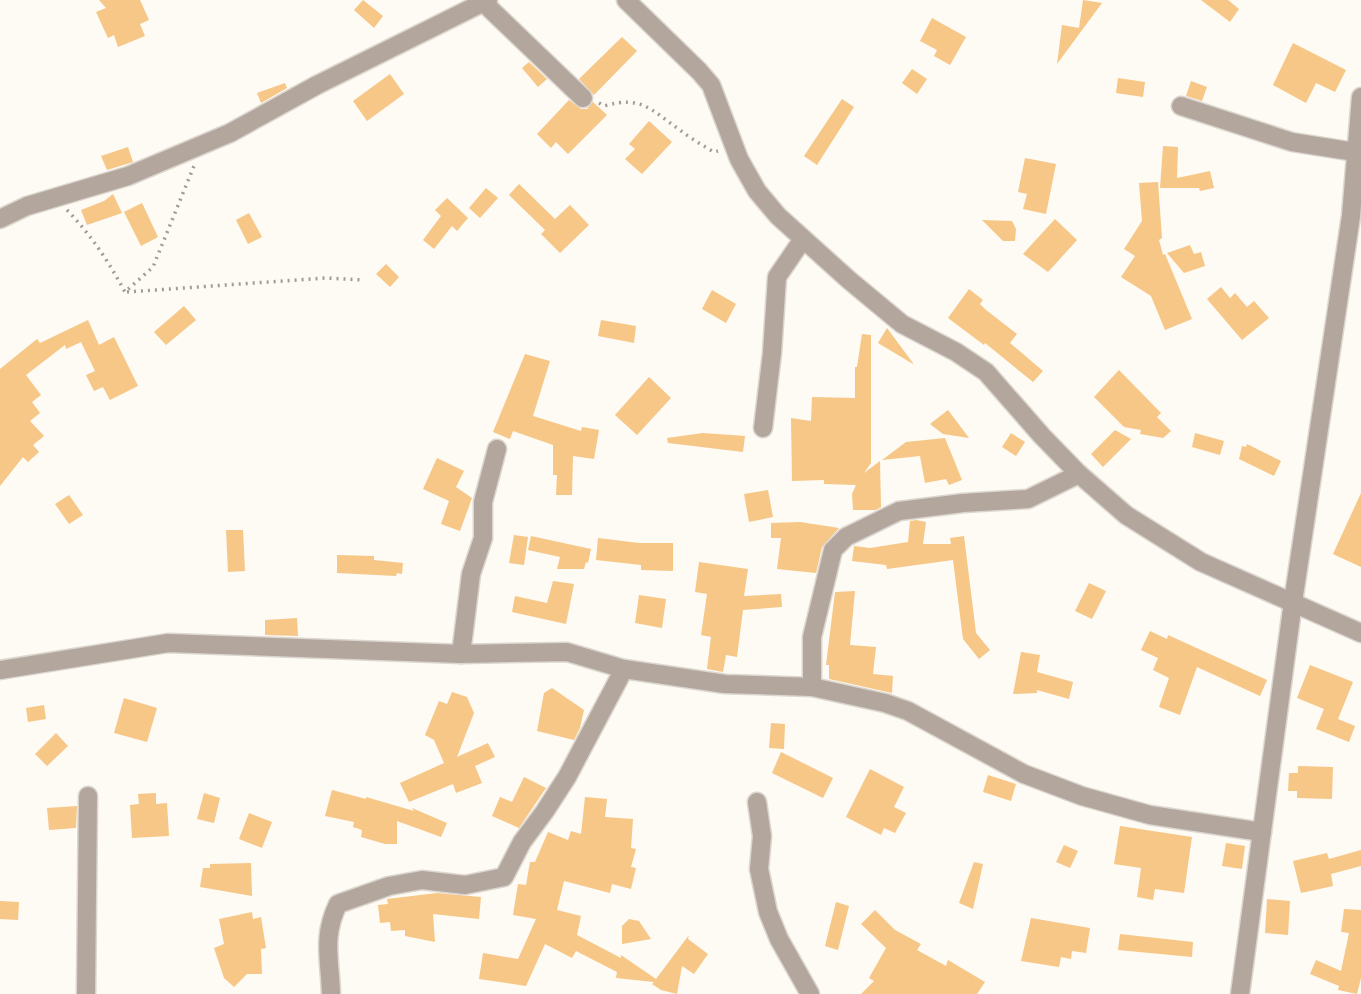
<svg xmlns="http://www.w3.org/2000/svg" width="1361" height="994" viewBox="0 0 1361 994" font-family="Quicksand,sans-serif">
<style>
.building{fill:#f6c786}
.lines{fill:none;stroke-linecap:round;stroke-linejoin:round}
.minor-casing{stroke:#dbd6cf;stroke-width:21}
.path{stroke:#a29b93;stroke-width:3.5;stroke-dasharray:2 5;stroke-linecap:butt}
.minor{stroke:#b3a69d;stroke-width:18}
</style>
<rect width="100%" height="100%" fill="#fefaf4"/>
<g class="building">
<path d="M99,0H140L149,20L140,24L145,36L118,47L114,35L108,38L96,12L106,8Z"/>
<path d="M363,0L383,16L374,28L354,10Z"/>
<path d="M1083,0L1102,3L1057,64L1062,25L1079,28Z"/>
<path d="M1201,0H1228L1239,9L1230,22Z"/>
<path d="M932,18L966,37L950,65L934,56L937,50L920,41Z"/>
<path d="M622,37L637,51L594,95L579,79Z"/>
<path d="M1293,43L1346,70L1335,92L1316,83L1306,103L1273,85Z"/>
<path d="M529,62L547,79L538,87L522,68Z"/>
<path d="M912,69L927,79L917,94L902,83Z"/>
<path d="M390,74L404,94L367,121L353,101Z"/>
<path d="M1118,78L1145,82L1143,97L1116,93Z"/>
<path d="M1191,81L1207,87L1202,101L1186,96Z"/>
<path d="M285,83L287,88L261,103L257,93Z"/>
<path d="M842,99L854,107L817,165L804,156Z"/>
<path d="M569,100L581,109H587L593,102L607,115L568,154L556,142L551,148L537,134Z"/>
<path d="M649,121L672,142L642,174L625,159L635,149L629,144Z"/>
<path d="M1163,146L1178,147L1177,178L1210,171L1214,188L1200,191L1199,188H1160Z"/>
<path d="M128,147L133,162L107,170L101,156Z"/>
<path d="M1025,158L1056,164L1046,214L1023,209L1027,194L1018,192Z"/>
<path d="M1158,182L1162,238L1159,240L1163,255L1165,254L1192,319L1165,330L1151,296L1121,277L1135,256L1124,249L1142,221L1139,183Z"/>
<path d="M519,184L555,219L570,205L589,225L560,253L541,234L545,230L509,195Z"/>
<path d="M486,188L498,198L480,218L469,208Z"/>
<path d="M113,194L122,213L87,225L81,210L104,201Z"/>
<path d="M447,198L468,218L457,231L452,226L434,249L423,240L441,216L435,210Z"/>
<path d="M142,203L158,237L141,246L124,212Z"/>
<path d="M249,213L262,237L248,244L236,220Z"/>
<path d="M1055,219L1077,240L1048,272L1023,254Z"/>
<path d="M982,220L1012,221L1016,229L1015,241H1003Z"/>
<path d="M1190,245L1194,254L1201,252L1205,266L1184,273L1167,253Z"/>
<path d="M386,264L399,277L390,287L376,274Z"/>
<path d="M1221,287L1230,298L1235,293L1247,307L1254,301L1269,318L1242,340L1207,299Z"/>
<path d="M969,289L983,300L980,304L986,310L1017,334L1010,343L1043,371L1033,382L985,343L984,345L948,318Z"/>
<path d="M712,290L736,304L726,323L702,309Z"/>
<path d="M184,306L196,320L166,345L154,332Z"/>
<path d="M88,320L99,345L114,337L138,386L110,400L103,387L94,391L86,375L95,371L81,342L66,349L65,345L26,375L41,395L32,402L40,413L30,421L44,436L33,445L39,452L28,462L23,457L0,486V369L37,339L40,343Z"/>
<path d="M601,320L636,326L634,343L598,336Z"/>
<path d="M887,328L913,363V364L878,343Z"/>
<path d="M862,334L871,335V463L864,473L880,461L881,507L876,510H853L852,494L856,485L824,484V480L792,481L791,418L811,421L812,397L855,398V367H857Z"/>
<path d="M525,354L550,361L533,416L581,431L582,427L599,430L594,459L573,456L572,495H556L557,475H553V445L513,431L510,439L493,432Z"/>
<path d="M1119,370L1161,413L1157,417L1171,431L1163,438L1140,434L1141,430L1124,427L1094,397Z"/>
<path d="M649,377L671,398L637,435L615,415Z"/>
<path d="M948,410L969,438L943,434L930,424Z"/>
<path d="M1115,430L1131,439L1103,467L1091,454Z"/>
<path d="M703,433L745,436L743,452L668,443L667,438Z"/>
<path d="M1011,433L1025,442L1016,456L1002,447Z"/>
<path d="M1195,433L1224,441L1220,455L1192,447Z"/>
<path d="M945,438L962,480L949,485L946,479L925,483L920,456L882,460L906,442Z"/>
<path d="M1247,444L1281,461L1274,476L1239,459L1242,446L1246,447Z"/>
<path d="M437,458L464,471L456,487L472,498L460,531L441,524L449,501L423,489Z"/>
<path d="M768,490L773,517L749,522L744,494Z"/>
<path d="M1361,493V567L1333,554Z"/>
<path d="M69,495L83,515L69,524L55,504Z"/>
<path d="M916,520L926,522L923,544H951L950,538L964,536L976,633L990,650L979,659L963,639L953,560L887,569L886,565L852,561L854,546L870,548L908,542L910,521Z"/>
<path d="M800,522L839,528L822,547L816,573L777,569L781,538H771V523Z"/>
<path d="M226,530H243L245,571L228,572Z"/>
<path d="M514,535L528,537L524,565L509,563Z"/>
<path d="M531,536L591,549L588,563L586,562L584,569H557L560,557L528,550Z"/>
<path d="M598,538L639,543H673V571L641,570V565L596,560Z"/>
<path d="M337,555L374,556V560L403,563L402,574L397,573L396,576L337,573Z"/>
<path d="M699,562L748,569L744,596L781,594L782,607L743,610L737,657L726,655L723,672L707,669L711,637L701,635L707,594L695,592Z"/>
<path d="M553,581L574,584L566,624L512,612L515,596L547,603Z"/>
<path d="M1089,583L1106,591L1092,619L1075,611Z"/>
<path d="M855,591L850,645L876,647L873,674L893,676L892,693L829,679V665H826L835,592Z"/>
<path d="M639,595L666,599L662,628L635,623Z"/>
<path d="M297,618L298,636L265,635V620Z"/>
<path d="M1150,631L1167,639L1168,635L1267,680L1260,696L1197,667L1180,715L1159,707L1169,678L1153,670L1158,658L1141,650Z"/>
<path d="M1021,652L1040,655L1037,672L1073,682L1069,699L1037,690V693L1013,694Z"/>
<path d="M1310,665L1353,682L1338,719L1355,726L1349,742L1316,729L1324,709L1297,698Z"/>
<path d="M552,688L584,710L580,728L574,740L537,731L544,693Z"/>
<path d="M452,692L467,697L474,713L457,757L488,743L495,757L475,766L482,783L456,793L453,784L409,802L400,783L444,763L434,740L425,735L439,701L447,704Z"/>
<path d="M124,698L157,708L147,742L114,733Z"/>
<path d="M44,705L46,719L28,722L26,708Z"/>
<path d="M771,723L785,724L784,749L769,748Z"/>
<path d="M56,733L68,746L47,766L35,754Z"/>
<path d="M781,752L833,778L823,798L772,773Z"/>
<path d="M1298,766L1333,767L1332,799L1297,798V791H1288L1289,773H1298Z"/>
<path d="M870,769L904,787L894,807L906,813L895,833L884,828L881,835L846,817Z"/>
<path d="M988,775L1016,784L1011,801L983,792Z"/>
<path d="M524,777L546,788L519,828L492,816L500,797L512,802Z"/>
<path d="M332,790L366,799V797L414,811L412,808L447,823L441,837L397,821V844H385L361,837L362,830L353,827L354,822L325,816Z"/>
<path d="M156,793V804L167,803L169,836L132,838L130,805L139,804L138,794Z"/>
<path d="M204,793L220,798L214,823L197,819Z"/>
<path d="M585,797L607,799L605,817L633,819L631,848L636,849L631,867L636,868L631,889L612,884L610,893L564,881L557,910L581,916L577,935L621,958V955L656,979L689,935L688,939L708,954L694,974L682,966L677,994L661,990L652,984L654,982L616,978L617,972L576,951L572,958L545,944L526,986L479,979L483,953L518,959L536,919L513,915L518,884L526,885L530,862H535L548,832L568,840L571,831L581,834Z"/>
<path d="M77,806L76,828L49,830L47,808Z"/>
<path d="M249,813L272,822L262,848L239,839Z"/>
<path d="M1120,826L1192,837L1184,893L1155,889L1153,900L1137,897L1141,868L1114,864Z"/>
<path d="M1226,843L1245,846L1242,869L1222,866Z"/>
<path d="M1064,845L1078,851L1070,868L1056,862Z"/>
<path d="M1361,850V866L1331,874L1333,886L1301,893L1293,861L1327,853L1329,859Z"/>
<path d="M974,862L983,864L973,909L959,903Z"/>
<path d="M251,863L252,896L200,887L203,868H210V864Z"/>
<path d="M437,893L481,897L479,919L433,914L435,942L405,936V930L391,931L390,922L380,923L378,905L388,904L387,899Z"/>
<path d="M1267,899L1290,901L1288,935L1265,933Z"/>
<path d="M0,901L19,902L18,920L0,919Z"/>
<path d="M836,902L849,906L838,950L825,946Z"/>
<path d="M1344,909L1361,910V978L1357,994L1338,990L1339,986L1310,974L1316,960L1341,971L1349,933L1341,932Z"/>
<path d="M875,910L895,930L921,944L917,950L946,966L948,960L985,982L977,994H861L874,981L869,978L886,948L861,924Z"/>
<path d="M252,912L253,919L261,917L266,948L261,949L262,974H247L234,987L224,978L214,948L224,944L219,919Z"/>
<path d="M1031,918L1090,928L1086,953L1072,951L1071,959L1061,957L1059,967L1021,961Z"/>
<path d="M629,919L639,921L651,939L622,944V926Z"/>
<path d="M1120,934L1193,942L1192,957L1118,950Z"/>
</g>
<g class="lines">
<defs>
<g id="minor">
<path d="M626,0L699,71L711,85L739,159L757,191L778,216L849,280L902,324L956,352L986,372L1042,436L1079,474L1126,515L1201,562L1361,633"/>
<path d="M484,3L583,98"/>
<path d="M1181,106L1292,142L1355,152L1361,151"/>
<path d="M0,219L27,206L128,176L230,133L317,85L488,0"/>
<path d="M763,428L772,353L777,277L803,239"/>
<path d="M461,654L471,574L483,538V502L497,449"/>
<path d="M0,670L168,643L461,654L567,652L624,669L725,684L812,687L885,703L908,711L1024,774L1082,796L1150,815L1262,832"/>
<path d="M812,687V637L833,550L846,537L899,511L963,503L1028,499L1079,474"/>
<path d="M757,802L762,836L759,869L768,912L779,939L810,994"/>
<path d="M86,994L88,796"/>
<path d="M331,994C330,959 322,937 338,904L389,886L422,880L465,885L504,877L522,842L545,811L567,777L624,669"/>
<path d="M1240,994L1293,602L1351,216L1361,97"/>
</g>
</defs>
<use href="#minor" class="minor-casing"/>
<g class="path">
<path d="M599,103L604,106C642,95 651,110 680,130C690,138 702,145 714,152L718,151"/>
<path d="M67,210C91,235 109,262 125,292L153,267L194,166"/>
<path d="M127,292L325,278L364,280"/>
</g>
<use href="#minor" class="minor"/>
</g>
</svg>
